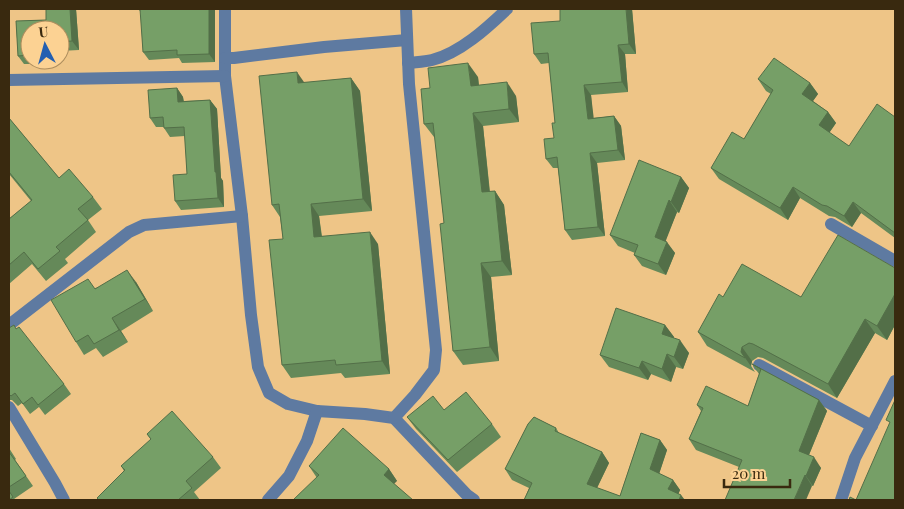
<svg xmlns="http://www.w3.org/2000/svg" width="904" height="509" viewBox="0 0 904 509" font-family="'Playfair Display',serif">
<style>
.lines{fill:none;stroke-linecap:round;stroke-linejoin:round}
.minor{stroke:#5e7aa1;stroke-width:12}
.wall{fill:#658959}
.shaded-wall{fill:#536f48}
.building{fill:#769f67;stroke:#536f48}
</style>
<rect width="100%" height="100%" fill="#eec587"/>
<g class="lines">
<g class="minor">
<path d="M225,9V76L242,216L251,315L258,367L269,393L288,404L317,411L365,414L394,418L467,495L474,500"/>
<path d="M225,58H234L324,47L407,40"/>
<path d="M408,63C416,62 424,62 432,60C460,53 487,28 507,9"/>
<path d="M9,80L225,76"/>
<path d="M831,224L895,261"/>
<path d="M9,325L129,232L144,225L242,216"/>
<path d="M759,365L872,426"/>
<path d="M9,407L55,483L64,500"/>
<path d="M394,418L415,395L434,370L436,350L409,84L406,9"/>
<path d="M268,500L289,476L307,441L317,411"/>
<path d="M841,500L855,458L895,381"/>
</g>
</g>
<g class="wall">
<path d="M46,9H76L79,50L60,51V30H30V60H47V64H24L18,56L16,21L46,20Z"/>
<path d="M138,9H215V62L182,63L179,58L149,60L143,52L141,12Z"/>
<path d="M632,9L636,54H625L628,92L591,95L593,118L614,116L621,126L625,160L597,163L605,236L572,240L565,230L558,168H553L546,159L554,138L555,123L549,63L541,64L534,54Z"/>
<path d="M478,77L479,85L516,96L519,122L483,126L490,192L495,191L504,205L512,275L491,277L499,361L463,365L453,351L444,223L435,137H434L424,124L430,88Z"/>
<path d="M351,78L360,91L372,211L319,216L322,236L378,244L390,374L345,378L341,373L291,378L282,365L283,239L280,217L272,205L305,83Z"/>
<path d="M758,79L810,83L818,94L813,101L828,112L836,123L829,133L849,146L895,117V238L861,213L852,227L835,217L829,216L800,198L788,220L719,179L711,168L744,139L771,94L766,91Z"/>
<path d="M177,88L183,97L184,101L210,100L217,109L221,178L223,181L224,207L181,210L175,201L187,174L185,136L170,137L164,128V127H156L150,118Z"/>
<path d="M9,118L59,178L93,197L102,209L88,220L96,232L65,259L68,263L46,281L32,264L9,284V219L31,201L9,174Z"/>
<path d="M681,177L689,188L679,213L677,212L665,241L675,253L666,275L642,266L634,255L635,253L618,246L610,235Z"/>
<path d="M895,268V325L887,340L875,333L837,398L763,358L758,357L752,361L751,366L755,372L707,346L698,332L723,297H801Z"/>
<path d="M136,282L153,311L121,331L128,342L103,357L96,348L84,355L76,342L95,288Z"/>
<path d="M665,325L674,337V338L689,353L683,369L676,367L671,382L651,374L648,380L609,367L600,355Z"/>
<path d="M9,328L64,384L71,394L45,415L39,407L30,414L22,403L18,406L12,400H9Z"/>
<path d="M752,364L819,400L827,411L809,455L821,468L813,486L739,467L696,450L689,439L701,411L697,405L748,406L759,374Z"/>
<path d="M444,410L492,424L501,437L457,472L416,429L407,417Z"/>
<path d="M534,417L556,428L559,433L602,452L609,463L597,488L620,496L641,433L660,440L667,450L659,474L673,480L680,490L678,494L681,495L679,500H524L529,488L512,480L505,469L528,424Z"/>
<path d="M147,434L213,457L221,468L194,492L200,500H98L97,498L124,471L121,466L151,440Z"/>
<path d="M9,448L16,459L15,460L33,486L14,499L15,500H9Z"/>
<path d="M309,466L389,469L397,481L317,478Z"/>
</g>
<g class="shaded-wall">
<path d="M70,9H76L79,50L72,41Z"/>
<path d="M209,9H215V62L209,54Z"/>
<path d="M626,9H632L636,54L629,44Z"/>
<path d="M618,45L625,54L628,92L622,82Z"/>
<path d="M468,63L478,77L480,100L471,86Z"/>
<path d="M297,72L306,85L298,83Z"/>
<path d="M351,78L360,91L372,211L363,199Z"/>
<path d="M507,82L516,96L519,122L509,109Z"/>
<path d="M810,83L818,94L810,105L802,94Z"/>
<path d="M584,85L591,95L595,129L588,119Z"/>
<path d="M177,88L183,97L184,111L178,102Z"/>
<path d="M210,100L217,109L221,178L223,181L224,207L218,198L215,172Z"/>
<path d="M828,112L836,123L827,136L819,125Z"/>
<path d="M473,113L483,126L491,206L482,192Z"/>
<path d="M614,116L621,126L625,160L618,150Z"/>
<path d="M590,153L597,163L605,236L598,227Z"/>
<path d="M681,177L689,188L679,213L671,202Z"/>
<path d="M793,187L800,198L788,220L780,208Z"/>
<path d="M495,191L504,205L512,275L502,261Z"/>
<path d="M669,200L677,212L663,248L655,237Z"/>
<path d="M853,202L861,213L852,227L844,216Z"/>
<path d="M311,204L319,216L323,249L314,237Z"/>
<path d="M370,232L378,244L390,374L382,361Z"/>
<path d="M667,242L675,253L666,275L658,264Z"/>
<path d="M481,263L491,277L499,361L490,347Z"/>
<path d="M127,270L136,282L153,311L145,299Z"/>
<path d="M895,294V325L887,340L877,326Z"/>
<path d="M112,318L121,331L128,342L119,330Z"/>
<path d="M865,319L875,333L837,398L828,384Z"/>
<path d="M665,325L674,337L671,347L662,334Z"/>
<path d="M680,340L689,353L683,369L674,357Z"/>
<path d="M742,347L752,361L751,366L755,372L741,352Z"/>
<path d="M667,354L676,367L671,382L662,369Z"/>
<path d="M642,361L651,374L648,380L639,368Z"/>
<path d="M819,400L827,411L806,462L799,451Z"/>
<path d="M660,440L667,450L657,480L650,469Z"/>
<path d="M602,452L609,463L594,494L587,484Z"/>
<path d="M814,457L821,468L813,486L806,476Z"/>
<path d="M389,469L397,481L392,486L384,475Z"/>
<path d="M805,475L812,486L806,500H794Z"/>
<path d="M673,480L680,490L676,500L668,489Z"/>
<path d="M681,495L685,500H679Z"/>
</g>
<g class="building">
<path d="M46,9H70L72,41L60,42V30H30V55L18,56L16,21L46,20Z"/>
<path d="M140,9H209V54L177,55V50L143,52Z"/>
<path d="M560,9H626L629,44L618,45L622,82L584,85L588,119L614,116L618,150L590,153L598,227L565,230L557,157L546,159L544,139L554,138L552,123H555L548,53L534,54L531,23L560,21Z"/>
<path d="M774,58L810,83L802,94L828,112L819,125L849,146L877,104L895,117V233L853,202L844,216L827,206L822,205L793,187L780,208L711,168L732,132L744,139L773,90L758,79Z"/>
<path d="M468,63L471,86L507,82L509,109L473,113L482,192L495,191L502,261L481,263L490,347L453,351L440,224L444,223L433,123L424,124L421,89L430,88L428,68Z"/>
<path d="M297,72L298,83L351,78L363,199L311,204L314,237L370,232L382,361L336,365L335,360L282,365L269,240L283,239L279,204L272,205L259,76Z"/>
<path d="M177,88L178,102L210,100L215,172H216L218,198L175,201L173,175L187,174L184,127L164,128L163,117L150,118L148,90Z"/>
<path d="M9,118L59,178L69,169L93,197L78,209L88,220L56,247L60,251L38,269L24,252L9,265V219L32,200L9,172Z"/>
<path d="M639,160L681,177L671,202L669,200L655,237L667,242L658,264L634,255L638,245L610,235Z"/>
<path d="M838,235L895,268V294L877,326L865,319L828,384L753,344L749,343L742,347L741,352L745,358L698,332L719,294L723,297L742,264L801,297Z"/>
<path d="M127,270L145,299L112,318L119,330L94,344L88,335L76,342L51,300L88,279L95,289Z"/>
<path d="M616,308L665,325L662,334L680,340L674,357L667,354L662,369L642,361L639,368L600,355Z"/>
<path d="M14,325L16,329L19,327L64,384L38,405L32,397L23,404L15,393L11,396L9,394V328Z"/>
<path d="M752,364L819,400L799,451L814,457L806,476L805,475L794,500H725L742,460L689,439L703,408L697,405L706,386L748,406L761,369Z"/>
<path d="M466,392L492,424L448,460L407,417L433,396L444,410Z"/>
<path d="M895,400V500H849L850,497L856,500L890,422L886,420Z"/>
<path d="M172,411L213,457L186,481L192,488L178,500H99L97,498L125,470L121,466L151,439L147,434Z"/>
<path d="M534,417L556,428L555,431L602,452L587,484L620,496L641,433L660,440L650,469L673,480L668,489L681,495L679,500H524L532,483L505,469L528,424Z"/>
<path d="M343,428L389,469L384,475L413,500H293L319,475L309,466Z"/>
<path d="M9,452L26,476L9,487Z"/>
<path d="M9,491L13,497L9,500Z"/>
</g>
<rect width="904" height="509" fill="none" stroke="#39290f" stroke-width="20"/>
<g transform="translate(45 45) rotate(354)"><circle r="24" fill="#fcd293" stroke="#ae8e5e"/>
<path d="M0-4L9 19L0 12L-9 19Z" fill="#235fb1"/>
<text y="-8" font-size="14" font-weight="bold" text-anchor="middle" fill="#39290f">U</text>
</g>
<path d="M724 479v8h66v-8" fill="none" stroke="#39290f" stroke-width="2.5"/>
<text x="732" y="479" font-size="15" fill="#39290f" stroke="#fcd293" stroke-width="4" paint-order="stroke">20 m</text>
</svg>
